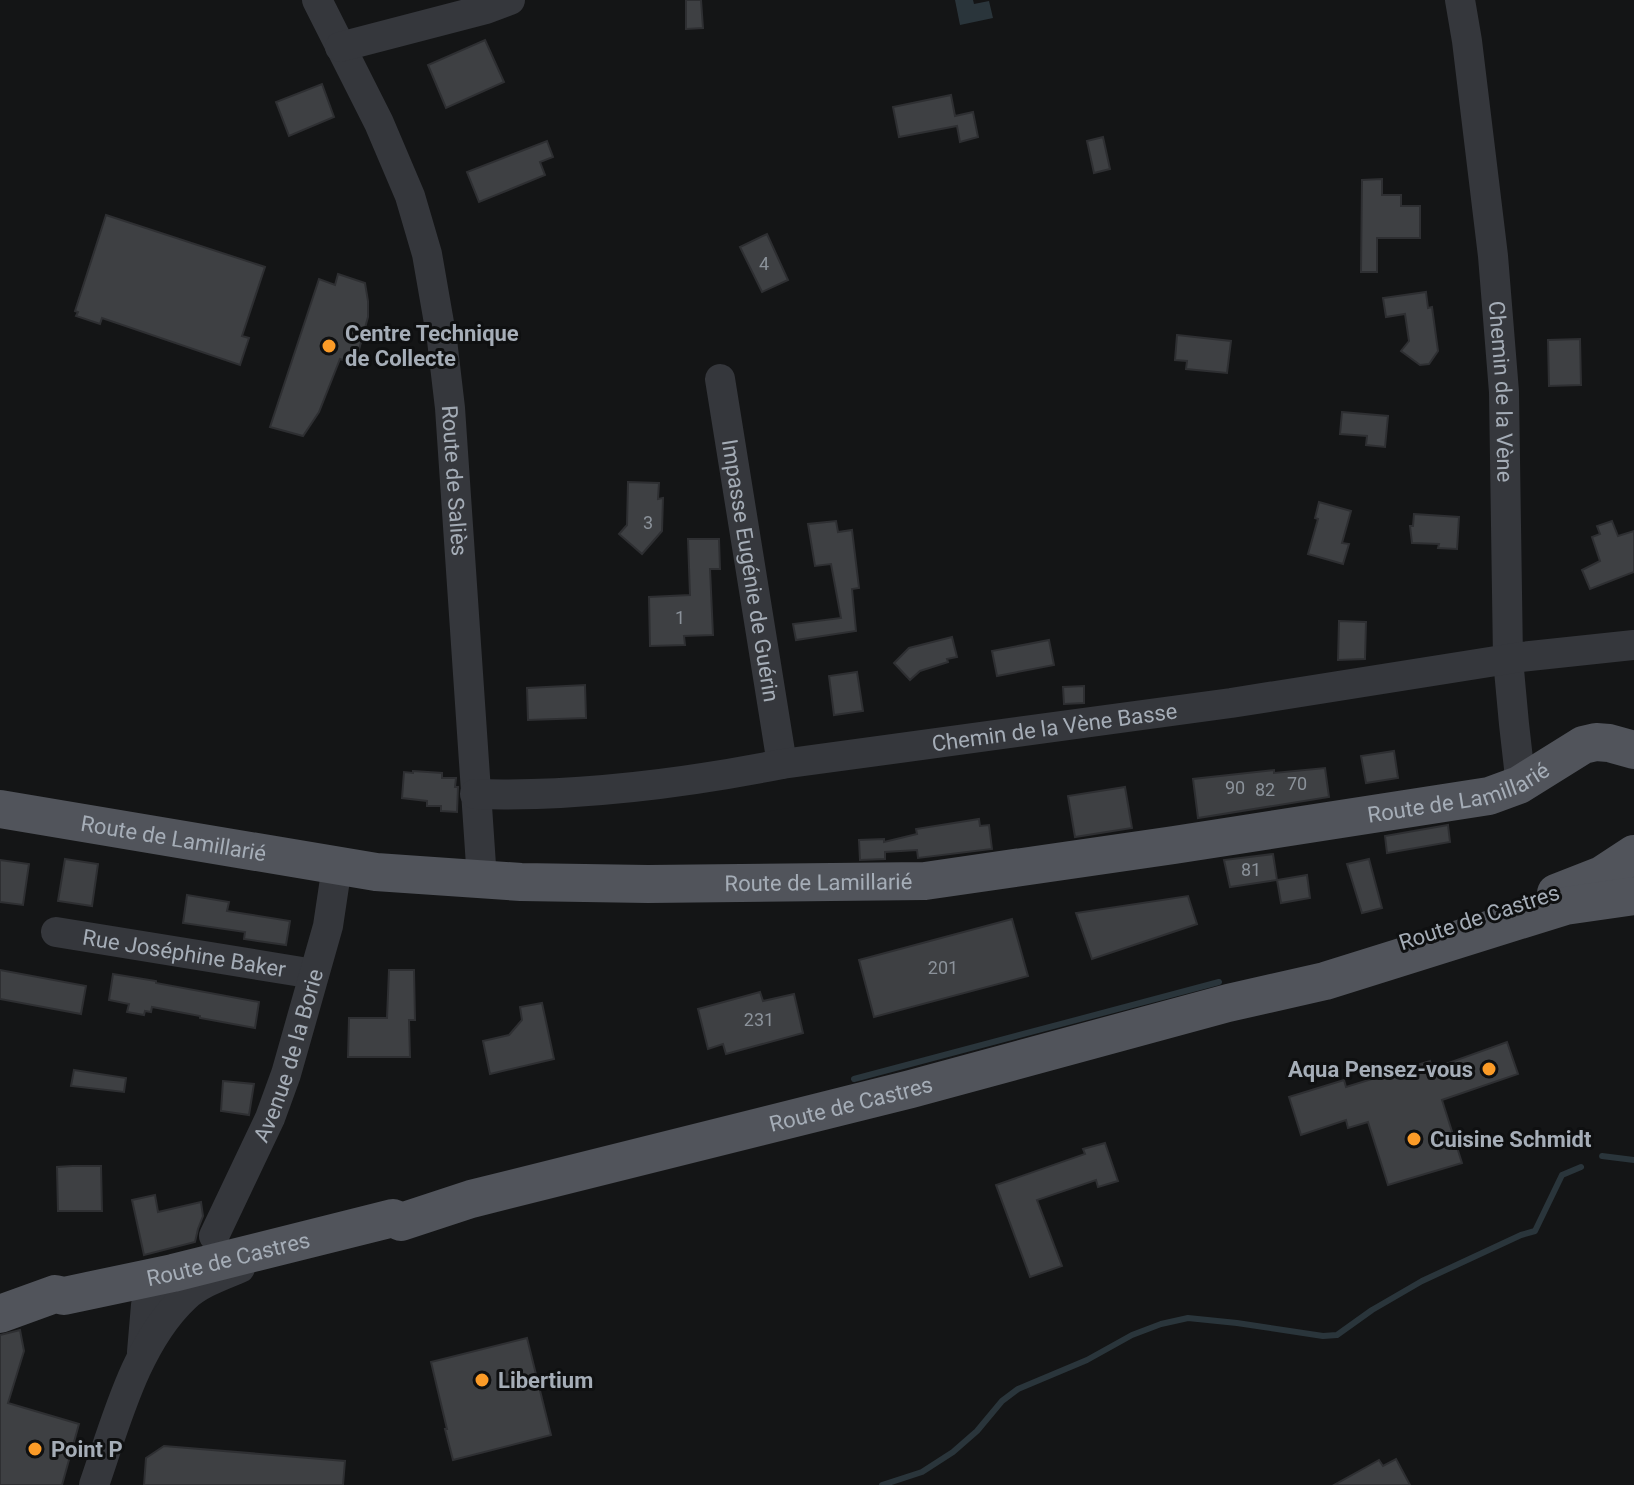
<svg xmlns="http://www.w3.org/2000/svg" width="1634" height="1485" viewBox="0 0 1634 1485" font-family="Roboto,sans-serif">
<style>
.water{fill:#2a353b}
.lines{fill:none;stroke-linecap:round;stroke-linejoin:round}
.stream{stroke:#2a353b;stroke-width:6}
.building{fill:#3e4043;stroke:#2e2f32;stroke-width:2}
.minor{stroke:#35373c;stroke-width:30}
.major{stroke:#51545b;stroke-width:38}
.poi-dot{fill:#fb9b27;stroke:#0f1011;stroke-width:3}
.labels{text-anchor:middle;stroke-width:6;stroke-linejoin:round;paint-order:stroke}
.number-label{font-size:18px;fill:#8b929a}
.poi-label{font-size:22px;font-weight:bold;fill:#a5adb7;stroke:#0f1011;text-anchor:start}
.street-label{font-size:22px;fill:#a5adb7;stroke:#0f1011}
</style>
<rect width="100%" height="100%" fill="#141516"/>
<path class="water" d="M955,0H973L974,4L989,1L993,18L960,25Z"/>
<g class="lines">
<g class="stream">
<path d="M854,1079L1219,982"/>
<path d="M1602,1156L1634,1160"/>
<path d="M882,1485L922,1472L953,1452L977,1431L1002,1401L1018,1389L1087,1360L1132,1335L1161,1324L1188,1318L1237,1323L1323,1336L1337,1335L1372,1310L1422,1281L1521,1235L1535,1231L1562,1175L1581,1167"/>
</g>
</g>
<g class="building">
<path d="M686,0H701L703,28L686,29Z"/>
<path d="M485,40L504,82L446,108L428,65Z"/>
<path d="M322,84L334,117L289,136L276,102Z"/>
<path d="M951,95L955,116L973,112L978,137L960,142L957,126L899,137L893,107Z"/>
<path d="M1103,137L1110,169L1094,173L1087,141Z"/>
<path d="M547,141L553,157L540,162L545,175L479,202L467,172Z"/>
<path d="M1382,179V195H1401V206H1420V238H1377V272H1361L1362,180Z"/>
<path d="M106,215L265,267L242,336L249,338L240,365L102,318L100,324L76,316L78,312L75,311Z"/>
<path d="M767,234L788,280L762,292L740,247Z"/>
<path d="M338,274L365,283L368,301V317L355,364L340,359L319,412L303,436L270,427L319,279L335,285Z"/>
<path d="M1426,292L1428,308L1432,307L1438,351L1429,364L1420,365L1401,351L1409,341L1405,314L1386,317L1383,298Z"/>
<path d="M1177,335L1231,341L1227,373L1186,369L1187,361L1175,360Z"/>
<path d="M1580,339L1581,385L1549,386L1548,340Z"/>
<path d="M1342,412L1388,416L1385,447L1366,445L1367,436L1340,434Z"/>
<path d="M628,482L659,483L658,499L663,498L662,531L642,554L619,534L627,525Z"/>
<path d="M1319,502L1351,511L1342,543L1349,544L1343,564L1308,554L1318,519L1315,518Z"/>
<path d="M1414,514L1459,517L1457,549L1438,548L1439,544L1412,543L1410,526H1413Z"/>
<path d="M836,521L838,532L852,530L859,588L852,589L856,631L796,640L793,624L841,618L831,564L815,566L808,524Z"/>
<path d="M1612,521L1618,536L1634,531V572L1590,589L1582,570L1600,561L1592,537L1600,534L1597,526Z"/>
<path d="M688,539H719L720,569H710L713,635L684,636L685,645L650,646L649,597L690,595Z"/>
<path d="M1339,621L1366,622L1365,659L1338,660Z"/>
<path d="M952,637L957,657L947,659L948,662L920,671L910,680L894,663L909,648Z"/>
<path d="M1049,640L1054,665L997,676L992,651Z"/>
<path d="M857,672L863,711L834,715L829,676Z"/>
<path d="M585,685L586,718L528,720L527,688Z"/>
<path d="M1084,686V703L1064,704L1063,687Z"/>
<path d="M1394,751L1398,778L1366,783L1361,756Z"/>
<path d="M1325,768L1329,797L1198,818L1193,779L1274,770V773Z"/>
<path d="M413,771L442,773V778H456L455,787H458L457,812L441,811V806H427V801L402,798L404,772L413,773Z"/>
<path d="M1125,787L1132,828L1075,837L1068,796Z"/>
<path d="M979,819L980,826L989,825L992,849L918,858L917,850L885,852V859L860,860L859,840L884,839V842L917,834L916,829Z"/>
<path d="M1448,825L1450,842L1387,853L1385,836Z"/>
<path d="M1273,854L1277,880L1230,887L1224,860Z"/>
<path d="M65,859L98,864L92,906L58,901Z"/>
<path d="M1369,859L1382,908L1362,913L1347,864Z"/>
<path d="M0,860L29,864L23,905L0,902Z"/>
<path d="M1307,875L1310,898L1281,903L1277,880Z"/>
<path d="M187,895L229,902L227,911L290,921L286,945L244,939L245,932L183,923Z"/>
<path d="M1188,896L1197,924L1092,959L1076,913Z"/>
<path d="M1012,919L1028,976L874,1017L859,960Z"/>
<path d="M0,970L86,986L81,1014L0,999Z"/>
<path d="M389,970H414L415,1020H409L410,1057H348L349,1018H387Z"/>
<path d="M113,974L156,981V983L259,1002L255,1028L200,1018V1016L152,1007L151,1012L145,1011L144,1015L127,1012L129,1004L109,1000Z"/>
<path d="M760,992L763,1001L794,994L803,1033L726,1054L723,1044L708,1049L698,1009Z"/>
<path d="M542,1003L554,1059L490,1074L483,1041L509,1035L522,1020L520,1007Z"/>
<path d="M1507,1042L1518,1074L1442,1100L1462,1163L1388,1185L1368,1122L1348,1128L1346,1120L1301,1135L1289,1097L1344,1080L1346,1087L1430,1061L1432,1069Z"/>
<path d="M74,1070L126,1078L124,1092L71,1086Z"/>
<path d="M223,1081L254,1084L249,1115L221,1111Z"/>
<path d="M1105,1143L1118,1181L1098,1187L1096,1180L1037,1200L1062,1266L1030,1277L996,1185L1085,1154L1083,1149Z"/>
<path d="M72,1166H101L102,1211H58L57,1167Z"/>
<path d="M155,1195L158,1212L201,1202L203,1216L198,1229L195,1242L144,1255L132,1200Z"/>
<path d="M20,1330L24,1351L8,1403L79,1424L62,1485H0V1335Z"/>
<path d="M527,1338L551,1435L453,1460L445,1429H447L431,1362Z"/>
<path d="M164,1446L345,1461L343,1485H144L146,1458Z"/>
<path d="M1396,1459L1410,1485H1334L1379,1460L1383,1466Z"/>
</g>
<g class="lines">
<g class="minor">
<path id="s1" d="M317,0L379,123L410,196L427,254L442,340L450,408L482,880"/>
<path id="s2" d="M1460,0L1467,41L1493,256L1504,392L1508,659L1514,724L1519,768V785"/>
<path d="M340,47L486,9L510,0"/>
<path id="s3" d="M720,379L782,764"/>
<path id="s4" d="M475,794C579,797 681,784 782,764L1231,703L1521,657L1634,645"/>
<path id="s5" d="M56,932L314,974"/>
<path id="s6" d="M214,1236L270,1118L286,1074L328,926L337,866"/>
<path d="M142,1352L146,1305L150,1291L173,1273"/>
<path d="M94,1485C116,1422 136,1343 185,1297C200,1283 221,1276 240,1268"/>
</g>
<g class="major">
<path id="s7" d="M0,809L376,872L521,882L648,884L925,881L1174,845L1489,796L1519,785L1583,745L1596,742L1609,743L1634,750"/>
<path d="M1556,893L1602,875L1634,854"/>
<path id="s8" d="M0,1314L55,1294L64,1296L173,1273L393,1218L401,1222L471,1199L911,1089L1228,1003L1325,981L1565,906L1634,896"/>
</g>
</g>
<g class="poi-dot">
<circle cx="329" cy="346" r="8"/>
<circle cx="1489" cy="1069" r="8"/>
<circle cx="1414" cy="1139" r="8"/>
<circle cx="482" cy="1380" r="8"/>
<circle cx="35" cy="1449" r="8"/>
</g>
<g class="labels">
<g class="number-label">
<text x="764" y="270">4</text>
<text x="648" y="529">3</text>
<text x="680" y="624">1</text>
<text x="1297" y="790">70</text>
<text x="1235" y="794">90</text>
<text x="1265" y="796">82</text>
<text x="1251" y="876">81</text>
<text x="943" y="974">201</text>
<text x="759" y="1026">231</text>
</g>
<g class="poi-label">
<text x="345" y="341">Centre Technique<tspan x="345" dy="25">de Collecte</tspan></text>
<text x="1473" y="1077" text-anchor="end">Aqua Pensez-vous</text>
<text x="1430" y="1147">Cuisine Schmidt</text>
<text x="498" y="1388">Libertium</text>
<text x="51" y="1457">Point P</text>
</g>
<g class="street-label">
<text dy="8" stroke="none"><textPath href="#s2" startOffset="394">Chemin de la Vène</textPath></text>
<text dy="8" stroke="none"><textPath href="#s1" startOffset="506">Route de Saliès</textPath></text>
<text dy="8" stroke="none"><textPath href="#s3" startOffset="194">Impasse Eugénie de Guérin</textPath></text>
<text dy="8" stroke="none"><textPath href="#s4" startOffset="584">Chemin de la Vène Basse</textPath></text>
<text dy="8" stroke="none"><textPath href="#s7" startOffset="1472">Route de Lamillarié</textPath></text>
<text dy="8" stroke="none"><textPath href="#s7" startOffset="176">Route de Lamillarié</textPath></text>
<text dy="8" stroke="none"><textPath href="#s7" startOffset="824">Route de Lamillarié</textPath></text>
<text transform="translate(1479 917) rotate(-18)" y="8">Route de Castres</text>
<text dy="8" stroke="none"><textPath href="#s5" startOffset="130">Rue Joséphine Baker</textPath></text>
<text dy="8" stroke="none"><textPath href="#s6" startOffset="196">Avenue de la Borie</textPath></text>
<text dy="8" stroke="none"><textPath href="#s8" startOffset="880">Route de Castres</textPath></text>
<text dy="8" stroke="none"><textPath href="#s8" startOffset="236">Route de Castres</textPath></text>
</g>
</g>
</svg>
